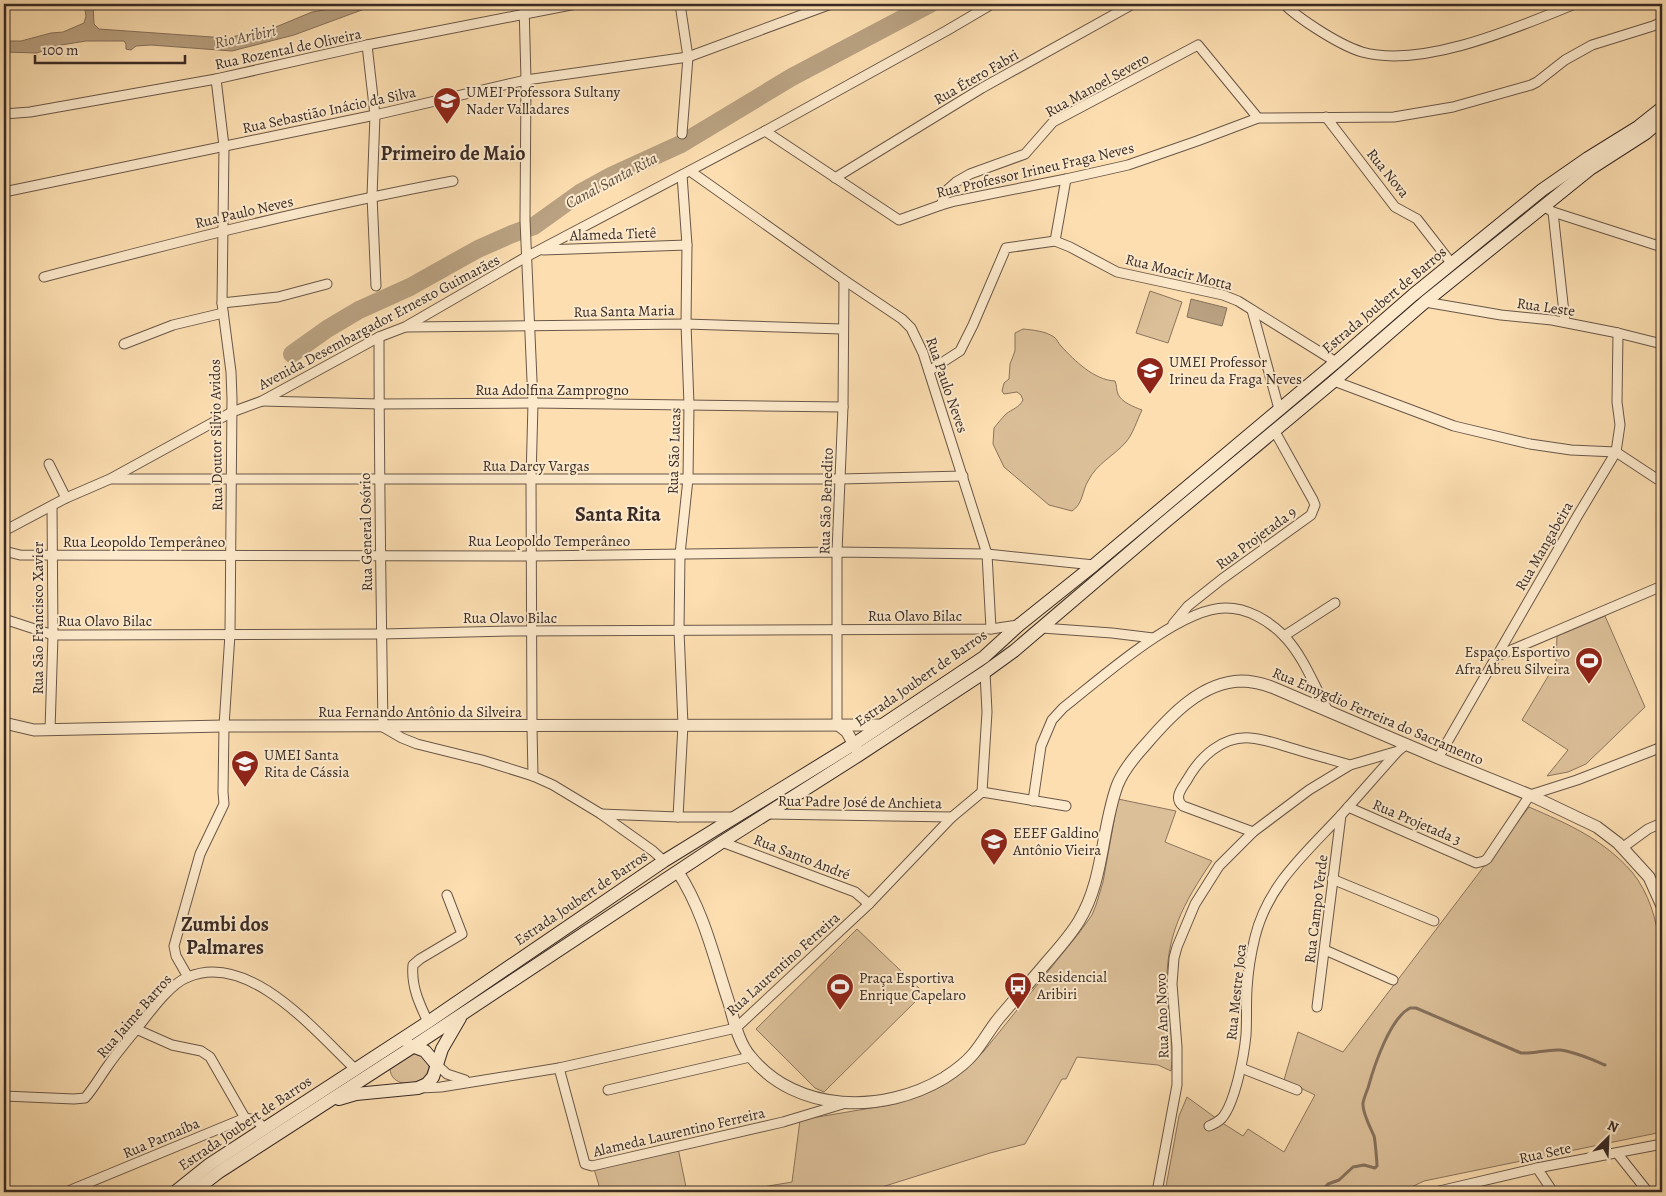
<svg xmlns="http://www.w3.org/2000/svg" width="1666" height="1196" viewBox="0 0 1666 1196" font-family="Alegreya,serif">
<style>
.green{fill:#dbbf98;stroke:#8a745e}
.water{fill:#b9a181;stroke:#85715c}
.lines{fill:none;stroke-linecap:round;stroke-linejoin:round}
.stream{stroke:#85715c;stroke-width:3}
.river{stroke:#b9a181;stroke-width:18}
.minor-casing{stroke:#695748;stroke-width:11}
.tertiary-casing{stroke:#695748;stroke-width:13}
.secondary-casing{stroke:#382a25;stroke-width:14}
.minor{stroke:#fdeacc;stroke-width:9}
.tertiary{stroke:#fdeacc;stroke-width:11}
.secondary{stroke:#fdeacc;stroke-width:12}
.labels{text-anchor:middle;stroke-width:4;stroke-linejoin:round;paint-order:stroke}
.street-label{font-size:15px;fill:#382a25;stroke:#fdeacc}
.poi-label{font-size:15px;fill:#382a25;stroke:#fdeacc;text-anchor:start}
.water-label{font-size:16px;font-style:italic;fill:#5f4e41;stroke:#fdeacc}
.district-label{font-size:20px;font-weight:bold;fill:#382a25;stroke:#fdeacc}
</style>
<rect width="100%" height="100%" fill="#fcdeb0"/>
<filter id="stains"><feTurbulence type="fractalNoise" baseFrequency=".004" numOctaves="4"/><feColorMatrix values="0 0 0 0 .2 0 0 0 0 .09 0 0 0 0 .02 0 0 0 .5 -.17"/></filter>
<radialGradient id="worn" r=".72"><stop offset=".6" stop-color="#630" stop-opacity="0"/><stop offset="1" stop-color="#630" stop-opacity=".3"/></radialGradient>
<g class="green">
<path d="M1150,291L1182,302L1168,343L1136,333Z"/>
<path d="M1023,329C1033,330 1045,331 1054,337C1057,339 1058,343 1061,346C1075,361 1094,380 1115,381C1117,385 1116,390 1118,394C1121,402 1134,407 1142,410C1137,420 1133,434 1126,442C1114,456 1097,463 1088,481C1082,491 1083,504 1072,511L1049,505L1004,467L993,444L994,428C998,423 1002,418 1006,414C1012,409 1019,408 1023,400L1021,395L1017,392L1004,394L1002,391L1004,383L1009,379L1010,364L1015,351V333Z"/>
<path d="M1605,616L1645,707L1586,764L1568,772L1547,776L1568,750L1522,720L1556,663L1557,636Z"/>
<path d="M1118,799L1176,811L1165,842L1212,861C1183,904 1165,936 1167,990C1168,1017 1175,1043 1171,1071L1158,1065L1077,1057L1066,1079H1062L1025,1144L990,1153L866,1192H733L792,1182L800,1120L889,1105L942,1086L965,1069L984,1051L1079,933L1092,915L1096,905L1103,882Z"/>
<path d="M1529,807C1568,824 1603,839 1632,872C1666,914 1662,976 1662,1029C1662,1063 1662,1098 1662,1132L1424,1181L1401,1192H1165L1179,1116L1187,1097L1224,1124L1243,1136L1248,1129L1284,1152L1315,1095L1284,1080L1298,1032L1343,1052Z"/>
<path d="M857,929L924,993L824,1092L815,1088L756,1029Z"/>
<path d="M413,1053L420,1054L429,1064C430,1087 390,1091 390,1068Z"/>
<path d="M678,1148L687,1192H601L594,1169Z"/>
</g>
<g class="water">
<path d="M84,4H93L94,24L99,29L226,38L271,29L312,12L336,8L351,4H378L294,35L232,51L151,45L136,46L131,50L126,49V44L124,41H86L55,46L37,53L4,52V41H21L51,33L63,32L84,23L86,16Z"/>
<path d="M1191,299L1227,308L1222,326L1187,317Z"/>
</g>
<g class="lines">
<path class="stream" d="M1321,1192L1328,1184L1339,1180L1353,1167L1364,1165L1375,1168L1377,1166C1377,1163 1375,1138 1374,1136C1370,1127 1362,1112 1363,1103C1364,1098 1366,1093 1368,1088C1374,1066 1390,1018 1410,1008H1416L1521,1053C1534,1054 1547,1049 1560,1050C1576,1052 1591,1059 1605,1065"/>
<path class="river" d="M292,354L327,329L359,310L410,287L478,249L512,234L534,226L580,193L611,176L681,144L792,77L930,4"/>
<defs>
<g id="minor">
<path d="M524,4L526,80L525,220L533,403L531,480L532,727L533,776"/>
<path d="M680,4L688,57L682,134"/>
<path d="M1284,4C1294,14 1306,22 1317,29C1331,38 1346,47 1362,52C1423,69 1518,27 1575,4"/>
<path d="M367,45L375,115L372,196L376,286"/>
<path d="M4,114L30,112L216,79L367,45L576,4"/>
<path d="M1326,117L1395,207L1417,219L1452,264"/>
<path d="M765,131L899,220L941,205L955,201L1066,179L1128,165L1197,141L1258,118L1394,117L1453,107L1531,85L1537,82L1565,60L1592,45L1653,26L1662,22"/>
<path d="M690,171L844,280L902,319L911,328L923,353L987,554L991,629"/>
<path d="M835,178L982,88L1133,4"/>
<path d="M4,192L375,115L526,80L688,57L831,4"/>
<path d="M941,205L947,190L956,182L970,174L1025,154L1053,122L1198,45L1258,118"/>
<path d="M1543,206L1553,212L1662,247"/>
<path d="M1553,212L1565,322"/>
<path d="M1055,241L1066,179"/>
<path d="M543,250L687,245"/>
<path d="M44,277C180,241 315,207 453,181"/>
<path d="M1425,302L1501,315L1552,320L1618,333L1662,344"/>
<path d="M222,303L278,297L327,284"/>
<path d="M1252,310L1279,409"/>
<path d="M406,327L686,324L842,329"/>
<path d="M379,337C379,467 381,597 383,727L402,738L417,744L482,760L533,776L553,785L601,814L653,851L664,861"/>
<path d="M124,344L173,325L223,313"/>
<path d="M929,371L960,351L973,325L1006,248L1055,241L1070,247L1117,272L1223,295L1238,301L1336,362"/>
<path d="M1334,381L1454,426L1530,444L1571,450L1616,452L1657,479L1662,481"/>
<path d="M262,401L379,404L533,403L843,407"/>
<path d="M49,464L66,498"/>
<path d="M113,479H841L963,476"/>
<path d="M4,531L66,498L110,479L232,412L262,401L379,337L405,327L526,257L765,131L946,31L992,4"/>
<path d="M4,551L20,555L533,556L837,552L987,554L1094,565"/>
<path d="M4,619L53,635H66L382,634L513,631L991,629L1018,625"/>
<path d="M1173,624L1188,606L1222,579L1311,515L1315,505L1313,500L1274,430"/>
<path d="M1042,628L1112,633L1153,638"/>
<path d="M1284,636L1335,603"/>
<path d="M1495,657L1662,586"/>
<path d="M837,724V552L843,407L844,280"/>
<path d="M50,730L53,635L52,506"/>
<path d="M1438,758L1578,515L1616,452L1620,425L1617,402L1618,333"/>
<path d="M982,792L987,712L985,672"/>
<path d="M1033,801L1041,746L1052,720L1063,708C1100,679 1180,607 1226,608C1247,608 1268,620 1283,635C1303,655 1314,685 1327,709"/>
<path d="M1348,807L1476,863L1484,861L1487,859L1530,795L1577,780L1662,747"/>
<path d="M601,814L678,817H733"/>
<path d="M768,814L952,817"/>
<path d="M678,817L683,725L679,631L680,554L688,479L689,405L686,324L687,245L682,175"/>
<path d="M1253,832L1183,806C1173,798 1182,788 1187,780C1200,757 1222,736 1250,738C1264,739 1278,744 1291,748C1310,754 1330,759 1350,765"/>
<path d="M722,842L855,892L869,904"/>
<path d="M1622,848L1648,829L1662,823"/>
<path d="M1332,879L1434,921"/>
<path d="M1325,950L1393,980"/>
<path d="M188,977L176,956L174,946L200,854L224,804L223,792L224,726L230,634L232,399L231,372L222,303L224,146L216,79"/>
<path d="M1317,1007L1341,815"/>
<path d="M428,1022C419,1003 411,986 413,965L420,959L462,934L447,895"/>
<path d="M136,1029L172,1045L201,1051L210,1057L245,1118"/>
<path d="M436,1064L447,1074L465,1080"/>
<path d="M559,1068L585,1164L592,1166L783,1122L846,1103"/>
<path d="M1241,1068L1297,1090"/>
<path d="M420,1088L441,1087L559,1068L736,1028L869,904L952,817L982,792L1066,806"/>
<path d="M608,1090L750,1057"/>
<path d="M4,1096L74,1099L85,1098C93,1089 100,1077 107,1067C116,1054 125,1043 135,1031C148,1015 168,985 188,977C249,951 315,1031 354,1068"/>
<path d="M1209,1126C1214,1124 1218,1122 1222,1118C1235,1103 1244,1056 1246,1035C1247,1020 1246,1004 1247,989C1248,972 1251,953 1255,937C1268,884 1307,852 1342,814C1361,793 1379,772 1398,751"/>
<path d="M1617,1153L1648,1192"/>
<path d="M1537,1168L1553,1192"/>
<path d="M66,1192L245,1118L256,1120L264,1128"/>
<path d="M1157,1192L1177,1085V1047L1172,984L1174,958L1177,947L1195,904L1219,866L1253,832L1309,790L1350,765L1398,751L1407,744"/>
<path d="M1435,1192L1537,1168L1662,1144"/>
</g>
<g id="tertiary">
<path d="M4,723L34,730L224,726L883,725"/>
<path d="M837,724L847,732L858,752"/>
<path d="M678,872C704,912 714,958 729,1003C734,1020 738,1042 750,1056C797,1114 884,1114 944,1078C955,1071 966,1063 974,1053C983,1042 990,1029 999,1018C1015,999 1031,981 1046,963C1058,949 1070,936 1079,921C1104,880 1101,831 1117,786C1123,770 1135,756 1147,743C1171,715 1202,682 1241,681C1253,681 1264,684 1274,688L1438,758L1530,795L1597,827L1618,843L1649,877L1662,906"/>
</g>
<g id="secondary">
<path d="M409,1045L425,1051L436,1064"/>
<path d="M339,1099L356,1094L418,1088L427,1084L433,1077L442,1049L460,1018"/>
<path d="M175,1192L210,1164L428,1022L664,861L854,744L984,657L1019,625L1094,565L1336,362L1413,295L1542,190L1588,158L1638,127L1662,108"/>
<path d="M193,1192L219,1172L414,1046L722,842L859,755L985,672L1014,651L1164,523L1334,381L1425,302L1590,169L1646,133L1662,119"/>
</g>
</defs>
<use href="#minor" class="minor-casing"/>
<use href="#tertiary" class="tertiary-casing"/>
<use href="#secondary" class="secondary-casing"/>
<use href="#minor" class="minor"/>
<use href="#tertiary" class="tertiary"/>
<use href="#secondary" class="secondary"/>
</g>
<defs>
<symbol id="school-pin" viewBox="-11 -11 22 30"><path d="M0 17L-7.5 6A9.5 9.5 0 1 1 7.5 6Z" fill="#8f2418" stroke="#fdeacc"/><path d="M0-5L7-2L0 1L-7-2ZM-4 1L0 2.5L4 1V4Q0 6-4 4Z" fill="#fff"/></symbol>
<symbol id="stadium-pin" viewBox="-11 -11 22 30"><path d="M0 17L-7.5 6A9.5 9.5 0 1 1 7.5 6Z" fill="#8f2418" stroke="#fdeacc"/><path d="M0-5a6.5 5 0 1 0 0 10a6.5 5 0 1 0 0-10ZM-3.5-1.8h7v3.6h-7Z" fill="#fff"/></symbol>
<symbol id="bus-pin" viewBox="-11 -11 22 30"><path d="M0 17L-7.5 6A9.5 9.5 0 1 1 7.5 6Z" fill="#8f2418" stroke="#fdeacc"/><path d="M-5-6H5V4H4V6H2V4H-2V6H-4V4H-5ZM-3.5-4V0h7V-4ZM-3.5 1.2v1.5H-2V1.2ZM2 1.2v1.5H3.5V1.2Z" fill="#fff"/></symbol>
</defs>
<g fill-rule="evenodd">
<use href="#school-pin" x="431" y="85" width="32" height="43"/>
<use href="#school-pin" x="1134" y="355" width="32" height="43"/>
<use href="#stadium-pin" x="1573" y="645" width="32" height="43"/>
<use href="#school-pin" x="229" y="748" width="32" height="43"/>
<use href="#school-pin" x="978" y="826" width="32" height="43"/>
<use href="#bus-pin" x="1002" y="970" width="32" height="43"/>
<use href="#stadium-pin" x="824" y="971" width="32" height="43"/>
</g>
<g class="labels">
<g class="street-label">
<text transform="translate(288 49) rotate(-12)" y="5">Rua Rozental de Oliveira</text>
<text transform="translate(976 77) rotate(-30)" y="5">Rua Étero Fabri</text>
<text transform="translate(1097 85) rotate(-29)" y="5">Rua Manoel Severo</text>
<text transform="translate(329 110) rotate(-12)" y="5">Rua Sebastião Inácio da Silva</text>
<text transform="translate(1035 170) rotate(-13)" y="5">Rua Professor Irineu Fraga Neves</text>
<text transform="translate(1388 173) rotate(51)" y="5">Rua Nova</text>
<text transform="translate(244 212) rotate(-13)" y="5">Rua Paulo Neves</text>
<text transform="translate(613 234) rotate(-2)" y="5">Alameda Tietê</text>
<text transform="translate(1179 272) rotate(14)" y="5">Rua Moacir Motta</text>
<text transform="translate(1384 300) rotate(-40)" y="5">Estrada Joubert de Barros</text>
<text transform="translate(1546 307) rotate(8)" y="5">Rua Leste</text>
<text transform="translate(624 311) rotate(-1)" y="5">Rua Santa Maria</text>
<text transform="translate(379 322) rotate(-28)" y="5">Avenida Desembargador Ernesto Guimarães</text>
<text transform="translate(947 385) rotate(71)" y="5">Rua Paulo Neves</text>
<text x="552" y="395">Rua Adolfina Zamprogno</text>
<text transform="translate(216 435) rotate(-91)" y="5">Rua Doutor Silvio Avidos</text>
<text transform="translate(674 451) rotate(-88)" y="5">Rua São Lucas</text>
<text x="536" y="471">Rua Darcy Vargas</text>
<text transform="translate(826 501) rotate(-88)" y="5">Rua São Benedito</text>
<text transform="translate(366 532) rotate(-91)" y="5">Rua General Osório</text>
<text transform="translate(1256 538) rotate(-36)" y="5">Rua Projetada 9</text>
<text x="549" y="546">Rua Leopoldo Temperâneo</text>
<text x="144" y="547">Rua Leopoldo Temperâneo</text>
<text transform="translate(1544 546) rotate(-60)" y="5">Rua Mangabeira</text>
<text x="915" y="621">Rua Olavo Bilac</text>
<text transform="translate(38 618) rotate(-90)" y="5">Rua São Francisco Xavier</text>
<text x="510" y="623">Rua Olavo Bilac</text>
<text x="105" y="626">Rua Olavo Bilac</text>
<text transform="translate(921 678) rotate(-35)" y="5">Estrada Joubert de Barros</text>
<text x="420" y="717">Rua Fernando Antônio da Silveira</text>
<text transform="translate(1378 716) rotate(23)" y="5">Rua Emygdio Ferreira do Sacramento</text>
<text transform="translate(860 802) rotate(1)" y="5">Rua Padre José de Anchieta</text>
<text transform="translate(1417 822) rotate(23)" y="5">Rua Projetada 3</text>
<text transform="translate(802 857) rotate(21)" y="5">Rua Santo André</text>
<text transform="translate(581 898) rotate(-34)" y="5">Estrada Joubert de Barros</text>
<text transform="translate(1316 909) rotate(-83)" y="5">Rua Campo Verde</text>
<text transform="translate(783 964) rotate(-42)" y="5">Rua Laurentino Ferreira</text>
<text transform="translate(1236 992) rotate(-84)" y="5">Rua Mestre Joca</text>
<text transform="translate(134 1016) rotate(-49)" y="5">Rua Jaime Barros</text>
<text transform="translate(1162 1016) rotate(-92)" y="5">Rua Ano Novo</text>
<text transform="translate(245 1123) rotate(-34)" y="5">Estrada Joubert de Barros</text>
<text transform="translate(679 1132) rotate(-13)" y="5">Alameda Laurentino Ferreira</text>
<text transform="translate(161 1138) rotate(-23)" y="5">Rua Parnaíba</text>
<text transform="translate(1545 1153) rotate(-12)" y="5">Rua Sete</text>
</g>
<g class="poi-label">
<text x="466" y="97">UMEI Professora Sultany<tspan x="466" dy="17">Nader Valladares</tspan></text>
<text x="1169" y="367">UMEI Professor<tspan x="1169" dy="17">Irineu da Fraga Neves</tspan></text>
<text x="1570" y="657" text-anchor="end">Espaço Esportivo<tspan x="1570" dy="17">Afra Abreu Silveira</tspan></text>
<text x="264" y="760">UMEI Santa<tspan x="264" dy="17">Rita de Cássia</tspan></text>
<text x="1013" y="838">EEEF Galdino<tspan x="1013" dy="17">Antônio Vieira</tspan></text>
<text x="1037" y="982">Residencial<tspan x="1037" dy="17">Aribiri</tspan></text>
<text x="859" y="983">Praça Esportiva<tspan x="859" dy="17">Enrique Capelaro</tspan></text>
</g>
<g class="water-label">
<text transform="translate(245 36) rotate(-12)" y="6">Rio Aribiri</text>
<text transform="translate(611 180) rotate(-28)" y="6">Canal Santa Rita</text>
</g>
<g class="district-label">
<text x="453" y="160">Primeiro de Maio</text>
<text x="618" y="521">Santa Rita</text>
<text x="225" y="931">Zumbi dos<tspan x="225" dy="23">Palmares</tspan></text>
</g>
</g>
<rect width="1666" height="1196" fill="none" stroke="#fcdeb0" stroke-width="20"/>
<rect x="5" y="5" width="1656" height="1186" fill="none" stroke="#382a25" stroke-width="2.5"/>
<rect x="10" y="10" width="1646" height="1176" fill="none" stroke="#382a25"/>
<g transform="translate(1608 1138) rotate(24)" stroke="#fdeacc" stroke-width="4" paint-order="stroke">
<path d="M0-4L9 19L0 12L-9 19Z" fill="#382a25"/>
<text y="-8" font-size="14" font-weight="bold" text-anchor="middle" fill="#382a25">N</text>
</g>
<path d="M35 55v8h150v-8" fill="none" stroke="#382a25" stroke-width="2.5"/>
<text x="42" y="55" font-size="15" fill="#382a25" stroke="#fdeacc" stroke-width="4" paint-order="stroke">100 m</text>
<rect width="100%" height="100%" filter="url(#stains)"/>
<rect width="100%" height="100%" fill="url(#worn)"/>
</svg>
